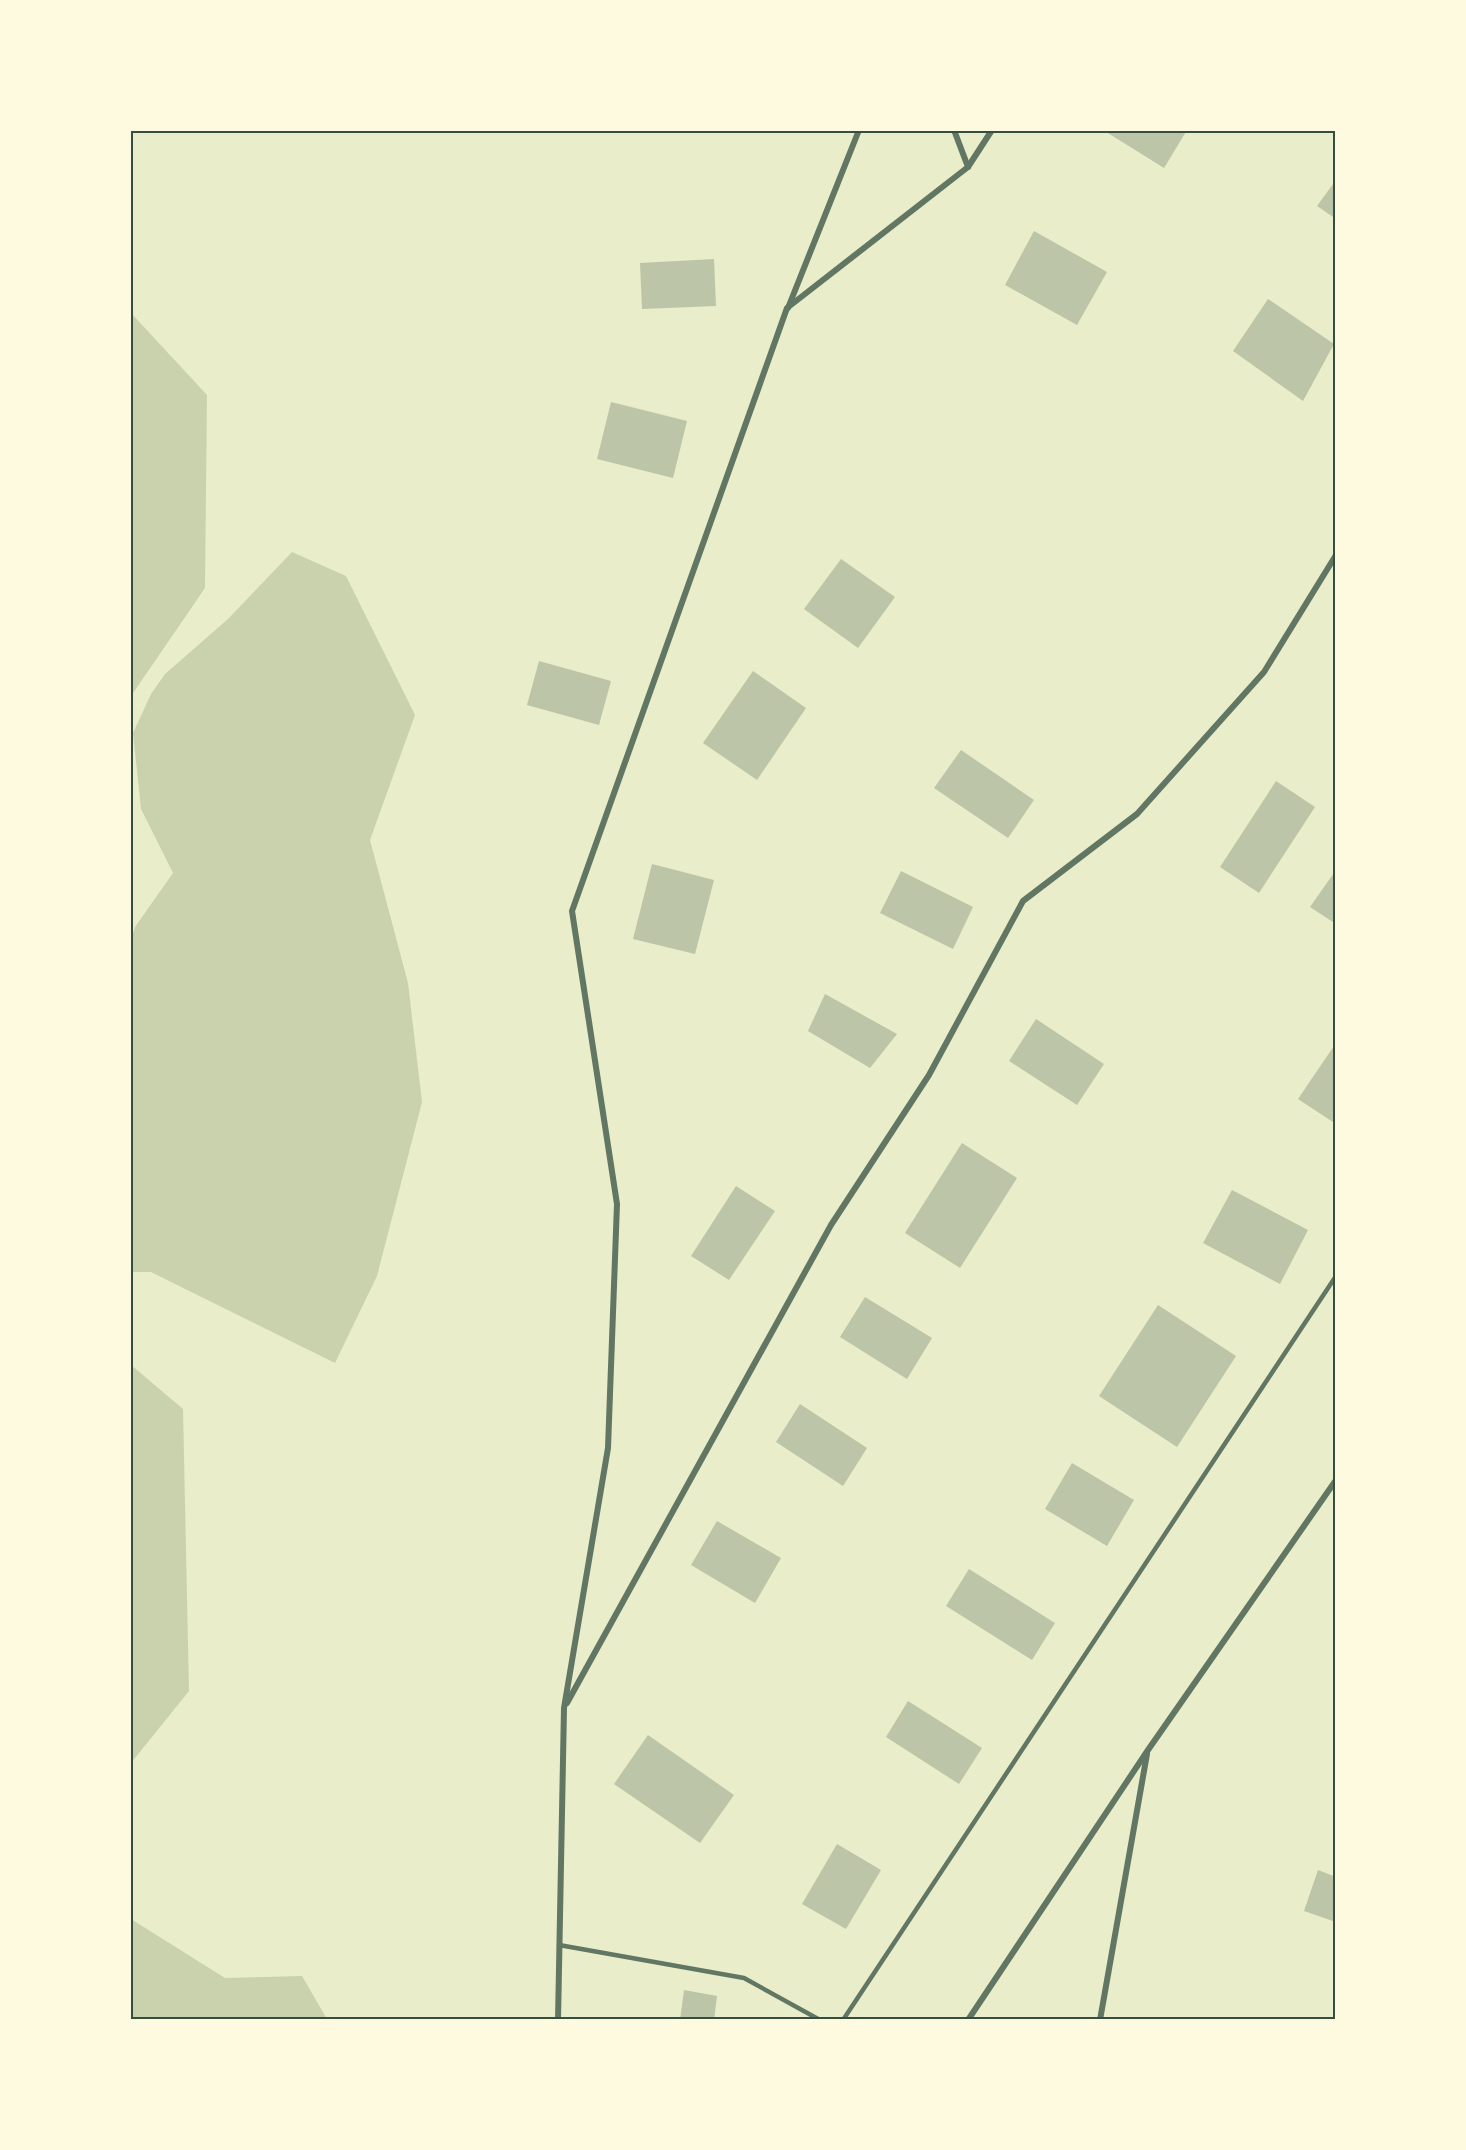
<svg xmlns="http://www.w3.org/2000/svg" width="1466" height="2150" viewBox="0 0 1466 2150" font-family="'Roboto Condensed',sans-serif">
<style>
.green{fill:#cad2ad}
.building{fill:#bcc5a7}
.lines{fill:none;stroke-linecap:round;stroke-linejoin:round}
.service{stroke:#617663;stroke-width:4.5}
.minor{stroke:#617663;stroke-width:6}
.neatline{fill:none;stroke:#344e41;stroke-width:2}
</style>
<rect width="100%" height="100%" fill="#e9edc9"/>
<g class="green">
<path d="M131,313L207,395L205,588L131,696Z"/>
<path d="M292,552L346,576L415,715L370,840L408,983L422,1102L377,1276L335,1363L151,1272H131V939L135,927L173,873L141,809L133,733L151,694L165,674L228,619Z"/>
<path d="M131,1365L183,1409L189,1691L131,1763Z"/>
<path d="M131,1919L225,1978L302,1976L327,2019H131Z"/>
</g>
<g class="building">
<path d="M1103,130H1187L1164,168Z"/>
<path d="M1336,180V219L1317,206Z"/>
<path d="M1034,231L1107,272L1077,325L1005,285Z"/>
<path d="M714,259L716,306L642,309L640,263Z"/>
<path d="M1268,299L1334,344L1303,401L1233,351Z"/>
<path d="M611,402L687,421L673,478L597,459Z"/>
<path d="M841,559L895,597L858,648L804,609Z"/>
<path d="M539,661L611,681L599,725L527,705Z"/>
<path d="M753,671L806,708L757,780L703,743Z"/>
<path d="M961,750L1034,800L1008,838L934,788Z"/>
<path d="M1276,781L1315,807L1259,893L1220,867Z"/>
<path d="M652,864L714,880L695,954L633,939Z"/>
<path d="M1336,870V924L1310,907Z"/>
<path d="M901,871L973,907L953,949L880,913Z"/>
<path d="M825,994L897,1034L870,1068L808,1031Z"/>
<path d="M1036,1019L1104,1064L1077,1105L1009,1061Z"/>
<path d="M1336,1043V1124L1298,1099Z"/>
<path d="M962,1143L1017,1178L960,1268L905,1233Z"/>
<path d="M736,1186L775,1211L729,1280L691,1256Z"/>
<path d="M1232,1190L1308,1230L1280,1284L1203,1243Z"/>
<path d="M865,1297L932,1338L907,1379L840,1337Z"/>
<path d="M1158,1305L1236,1356L1177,1447L1099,1396Z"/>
<path d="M800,1404L867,1448L843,1486L776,1442Z"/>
<path d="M1072,1463L1134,1500L1107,1546L1045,1509Z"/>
<path d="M717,1521L781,1558L755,1603L691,1565Z"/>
<path d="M969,1569L1055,1623L1032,1660L946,1606Z"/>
<path d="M908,1701L982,1748L959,1784L886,1737Z"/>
<path d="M648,1735L734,1795L700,1843L614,1784Z"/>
<path d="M837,1844L881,1870L846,1929L802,1904Z"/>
<path d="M1318,1870L1336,1877V1922L1304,1911Z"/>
<path d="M684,1990L717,1996L714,2020H680Z"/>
</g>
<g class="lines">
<g class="service">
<path d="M559,1945L744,1978L820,2020"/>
<path d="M843,2020L1336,1276"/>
</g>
<g class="minor">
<path d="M954,130L968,167"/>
<path d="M788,308L859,130"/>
<path d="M567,1703L831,1225L929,1075L1023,901L1137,814L1264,672L1336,555"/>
<path d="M558,2020L564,1708L608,1448L617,1204L572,911L787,308L968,167L992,130"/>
<path d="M968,2020L1148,1750L1336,1480"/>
<path d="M1100,2020L1147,1754"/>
</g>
</g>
<rect width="1466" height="2150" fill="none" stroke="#fefae0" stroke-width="264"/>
<rect x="132" y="132" width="1202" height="1886" class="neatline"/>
</svg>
